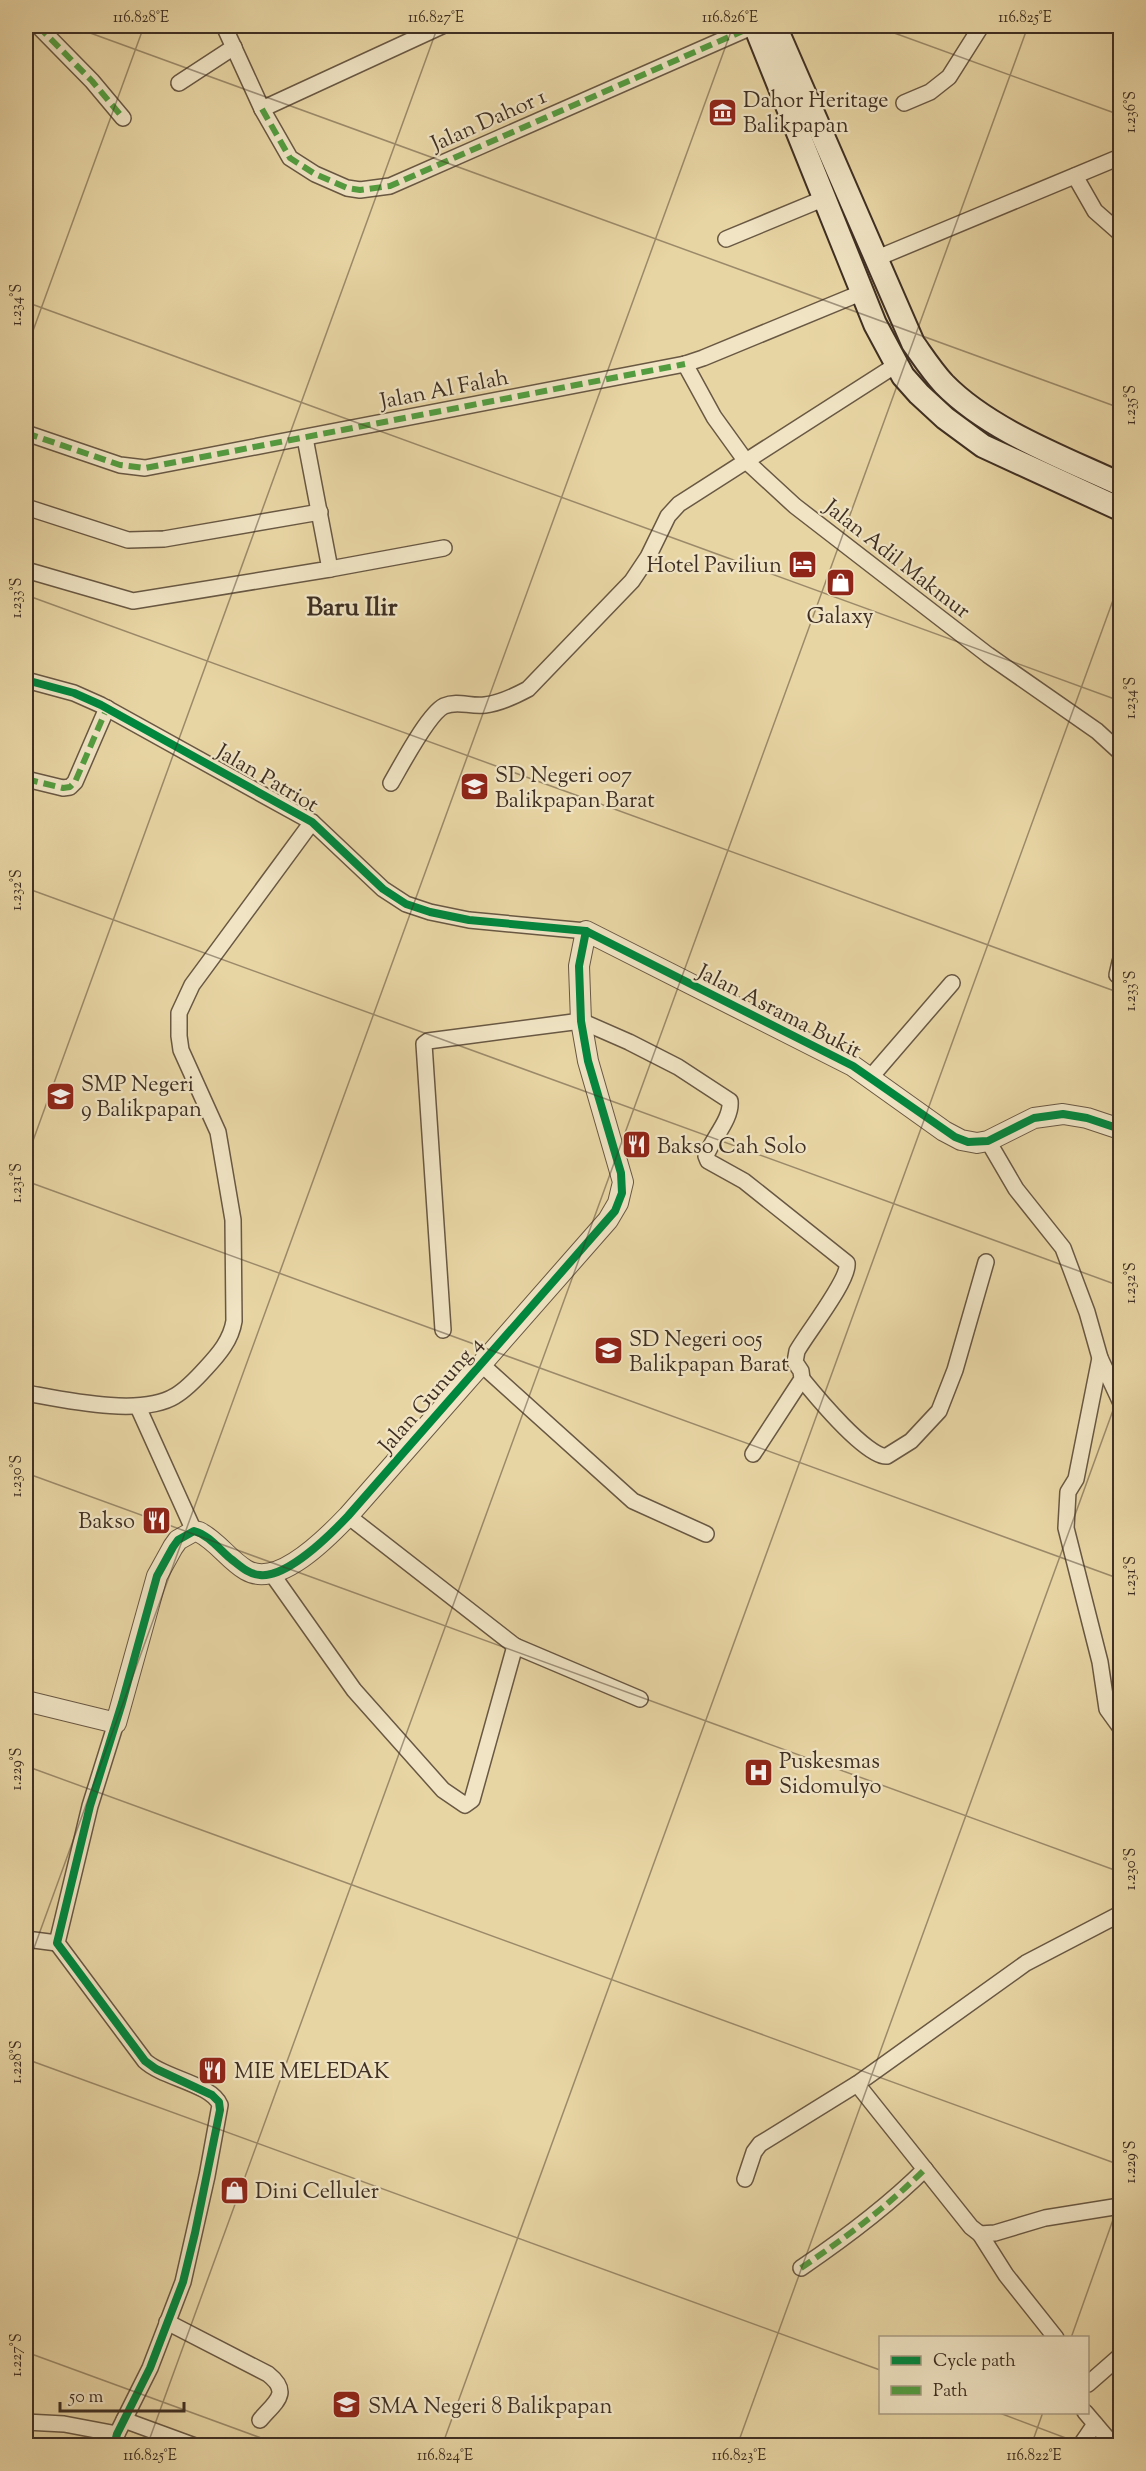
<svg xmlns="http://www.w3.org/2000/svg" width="1146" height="2471" viewBox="0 0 1146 2471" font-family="'Sorts Mill Goudy',serif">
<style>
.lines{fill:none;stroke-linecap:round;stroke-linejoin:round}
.minor-casing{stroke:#695843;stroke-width:18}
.tertiary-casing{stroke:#695843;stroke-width:22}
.secondary-casing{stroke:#3f2f23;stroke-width:26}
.minor{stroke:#f0e4c4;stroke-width:15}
.tertiary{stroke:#f0e4c4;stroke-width:20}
.secondary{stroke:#f0e4c4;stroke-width:22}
.quiet{stroke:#539d40;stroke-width:6;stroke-dasharray:12 6;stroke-linecap:butt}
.cycleway-casing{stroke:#f0e4c4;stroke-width:11}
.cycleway{stroke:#00873e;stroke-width:8}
.ticks{fill:none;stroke:#3f2f23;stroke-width:1.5;stroke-opacity:0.45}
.labels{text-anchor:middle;stroke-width:4.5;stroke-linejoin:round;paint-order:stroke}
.poi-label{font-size:22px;fill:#3f2f23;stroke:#f0e4c4;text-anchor:start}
.street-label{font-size:22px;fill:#3f2f23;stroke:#f0e4c4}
.quarter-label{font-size:26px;font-weight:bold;fill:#3f2f23;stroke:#f0e4c4}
.neatline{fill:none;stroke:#3f2f23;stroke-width:2}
.ticks-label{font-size:15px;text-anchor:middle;fill:#3f2f23}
</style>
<rect width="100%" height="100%" fill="#e8d5a4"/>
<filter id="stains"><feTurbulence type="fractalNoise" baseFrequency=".00333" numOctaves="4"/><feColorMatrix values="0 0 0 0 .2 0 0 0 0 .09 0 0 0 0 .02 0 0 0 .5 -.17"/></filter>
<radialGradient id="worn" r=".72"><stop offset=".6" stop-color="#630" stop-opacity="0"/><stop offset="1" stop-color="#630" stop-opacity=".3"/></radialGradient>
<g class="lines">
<defs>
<g id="minor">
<path d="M38,26L92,81L123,118"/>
<path d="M224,26L262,109L290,158L315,174L347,188L360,190L390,186L754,26"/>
<path d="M179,83L234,47"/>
<path d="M904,103L930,92L949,77L980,28"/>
<path d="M262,109L442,26"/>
<path d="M1075,176L1095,211L1120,233"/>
<path d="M726,239L825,198"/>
<path d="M875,259L1120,157"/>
<path d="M685,364L714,417L745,460L795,506L988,655L1097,731L1120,752"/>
<path d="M26,433L120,465L145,468L685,364L703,358L863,292"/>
<path d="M26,507L128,540L164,539L320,512"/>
<path d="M330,569L444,548"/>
<path d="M26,570L133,601L330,569L305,438"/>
<path d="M26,680L74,693L101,705L312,822L383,889L406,904L430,912L469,920L586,931"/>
<path d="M26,779L63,788L70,787L75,782L107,708"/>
<path d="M391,783C401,766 428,714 444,706C458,700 470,707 485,705C501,703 515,696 528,689L632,581L648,557L668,516L679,504L896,365"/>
<path d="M1117,975L1120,962"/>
<path d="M870,1078L952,983"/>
<path d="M988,1141L1016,1189L1063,1248L1087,1312L1100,1358L1120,1401"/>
<path d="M443,1330L424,1044L428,1041L581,1021L629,1042L678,1067L730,1101C732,1119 712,1139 706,1156L708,1161L744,1181L847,1263C850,1279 807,1333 797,1351L795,1362L801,1371L802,1379L753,1454"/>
<path d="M1100,1358L1076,1479L1068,1492L1066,1528L1100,1662L1107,1709L1120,1727"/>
<path d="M481,1364L633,1501L706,1534"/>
<path d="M802,1379C815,1395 868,1459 887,1456L911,1441L939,1411L955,1370L986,1262"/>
<path d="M26,1393C65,1400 141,1417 175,1396C187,1389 197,1378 206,1368C219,1354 231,1340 234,1321L233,1220L218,1132L181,1050L179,1036V1013L192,985L312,822"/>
<path d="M138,1407L194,1531"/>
<path d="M348,1516L515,1646L640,1699"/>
<path d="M272,1574L354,1690L443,1790L465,1805L472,1800L515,1646"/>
<path d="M26,1939L57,1943"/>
<path d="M857,2084L971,2227L980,2234L995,2233L1045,2218L1120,2206"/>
<path d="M745,2179L754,2152L760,2144L857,2084L1026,1963L1120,1914"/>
<path d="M980,2234L1006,2275L1056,2338"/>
<path d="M801,2268C845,2238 887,2207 925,2169"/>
<path d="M167,2322L268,2374C292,2393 275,2402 260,2420"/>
<path d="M1088,2384L1120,2356"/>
<path d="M1085,2412L1114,2446"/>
<path d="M124,2420L195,2446"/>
<path d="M26,2422L64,2424L117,2434"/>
<path d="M114,2446L117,2434L150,2368L183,2282L207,2176L220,2105C212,2084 163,2078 145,2061L57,1943L90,1806L116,1723"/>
<path d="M1080,2446L1095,2424"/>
</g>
<path id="tertiary" d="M26,1701L116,1723L157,1576L173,1547L178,1540L194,1531L199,1532C217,1541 229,1560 246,1570C278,1589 328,1537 348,1516L608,1220L618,1203L623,1182L588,1061L581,1021L579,966L586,931L853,1066L944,1131L961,1140L977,1143L988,1141L1034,1118L1063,1114L1087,1118L1120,1129"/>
<g id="secondary">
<path d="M755,26L875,324L903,376L919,394L945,418L983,446L1120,509"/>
<path d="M775,26L913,343C923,357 932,371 944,384C989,430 1062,457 1120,484"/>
</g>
</defs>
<use href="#minor" class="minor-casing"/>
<use href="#tertiary" class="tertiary-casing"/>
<use href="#secondary" class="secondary-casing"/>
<use href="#minor" class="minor"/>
<use href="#tertiary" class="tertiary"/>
<use href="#secondary" class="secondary"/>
<g class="quiet">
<path d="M38,26L92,81L123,118"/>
<path d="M262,109L290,158L315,174L347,188L360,190L390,186L754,26"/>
<path d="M26,433L120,465L145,468L685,364"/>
<path d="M26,779L63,788L70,787L75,782L107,708"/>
<path d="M801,2268C845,2238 887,2207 925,2169"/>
</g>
<defs>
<g id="cycleway">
<path d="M26,680L74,693L101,705L312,822L383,889L406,904L430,912L469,920L586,931L853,1066L955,1137L968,1142L988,1141L1034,1118L1063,1114L1087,1118L1120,1129"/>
<path d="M114,2446L117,2434L150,2368L183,2282L195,2233L220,2110L219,2102L212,2095L156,2069L145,2061L57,1943L90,1806L122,1703L157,1576L173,1547L178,1540L194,1531C209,1535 219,1549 231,1559C240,1566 248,1574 260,1575C287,1578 330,1535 348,1516L615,1211L622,1193L621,1173L588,1061L581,1021L579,966L586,931"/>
</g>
</defs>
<use href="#cycleway" class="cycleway-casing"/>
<use href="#cycleway" class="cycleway"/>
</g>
<path class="ticks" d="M71,26L1120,408M875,26L1120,115M26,302L1120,701M26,350L144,26M26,595L1120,993M26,888L1120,1286M26,1160L438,26M26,1181L1120,1579M26,1473L1120,1872M26,1766L1120,2165M26,1970L733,26M26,2059L880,2370M1071,2338L1120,2200M26,2352L283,2446M997,2412L1087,2446M147,2446L1028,26M442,2446L1120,581M737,2446L1120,1391M1031,2446L1043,2412"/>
<defs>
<symbol id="museum-square" viewBox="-11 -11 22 22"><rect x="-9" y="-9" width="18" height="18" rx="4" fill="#8f2418" stroke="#f0e4c4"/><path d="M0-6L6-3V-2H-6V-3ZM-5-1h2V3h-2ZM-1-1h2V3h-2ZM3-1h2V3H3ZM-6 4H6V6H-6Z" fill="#fff"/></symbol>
<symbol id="hotel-square" viewBox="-11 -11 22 22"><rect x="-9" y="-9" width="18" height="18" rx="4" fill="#8f2418" stroke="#f0e4c4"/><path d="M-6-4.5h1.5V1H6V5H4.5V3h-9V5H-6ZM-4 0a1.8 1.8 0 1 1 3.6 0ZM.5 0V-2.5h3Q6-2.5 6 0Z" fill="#fff"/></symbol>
<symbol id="shop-square" viewBox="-11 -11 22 22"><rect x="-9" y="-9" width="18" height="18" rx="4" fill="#8f2418" stroke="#f0e4c4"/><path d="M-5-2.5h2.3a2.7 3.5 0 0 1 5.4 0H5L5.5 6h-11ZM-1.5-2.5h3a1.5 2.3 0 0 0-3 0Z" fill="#fff"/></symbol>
<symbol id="school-square" viewBox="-11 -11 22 22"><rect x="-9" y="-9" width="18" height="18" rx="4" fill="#8f2418" stroke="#f0e4c4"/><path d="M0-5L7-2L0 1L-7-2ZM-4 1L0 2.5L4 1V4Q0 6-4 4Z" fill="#fff"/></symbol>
<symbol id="restaurant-square" viewBox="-11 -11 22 22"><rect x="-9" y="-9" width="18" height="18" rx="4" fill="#8f2418" stroke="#f0e4c4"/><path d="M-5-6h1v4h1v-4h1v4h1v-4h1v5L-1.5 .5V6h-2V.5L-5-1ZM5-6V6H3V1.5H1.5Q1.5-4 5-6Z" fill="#fff"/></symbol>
<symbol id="hospital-square" viewBox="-11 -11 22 22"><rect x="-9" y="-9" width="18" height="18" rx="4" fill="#8f2418" stroke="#f0e4c4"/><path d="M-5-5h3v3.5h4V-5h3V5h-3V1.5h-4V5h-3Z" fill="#fff"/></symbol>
</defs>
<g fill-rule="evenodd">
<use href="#museum-square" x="706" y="96" width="33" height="33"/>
<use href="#hotel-square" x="786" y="548" width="33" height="33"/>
<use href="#shop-square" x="824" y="566" width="33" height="33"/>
<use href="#school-square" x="458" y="770" width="33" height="33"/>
<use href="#school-square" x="44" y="1080" width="33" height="33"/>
<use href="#restaurant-square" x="620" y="1128" width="33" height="33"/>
<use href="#school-square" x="592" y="1334" width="33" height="33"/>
<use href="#restaurant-square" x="140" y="1504" width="33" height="33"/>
<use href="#hospital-square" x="742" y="1756" width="33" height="33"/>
<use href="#restaurant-square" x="196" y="2054" width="33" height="33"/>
<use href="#shop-square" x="218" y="2174" width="33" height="33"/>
<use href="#school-square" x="330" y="2388" width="33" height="33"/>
</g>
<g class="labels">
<g class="poi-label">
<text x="743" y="107">Dahor Heritage<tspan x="743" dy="25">Balikpapan</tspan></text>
<text x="782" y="572" text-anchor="end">Hotel Paviliun</text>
<text x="840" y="623" text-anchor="middle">Galaxy</text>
<text x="495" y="782">SD Negeri 007<tspan x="495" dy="25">Balikpapan Barat</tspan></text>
<text x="81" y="1091">SMP Negeri<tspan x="81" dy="25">9 Balikpapan</tspan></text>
<text x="657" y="1153">Bakso Cah Solo</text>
<text x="629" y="1346">SD Negeri 005<tspan x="629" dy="25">Balikpapan Barat</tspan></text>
<text x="135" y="1528" text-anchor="end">Bakso</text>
<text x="779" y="1768">Puskesmas<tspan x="779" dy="25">Sidomulyo</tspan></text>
<text x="234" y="2078">MIE MELEDAK</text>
<text x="255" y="2198">Dini Celluler</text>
<text x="368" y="2413">SMA Negeri 8 Balikpapan</text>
</g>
<g class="street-label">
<text transform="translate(488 119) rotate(-24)" y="8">Jalan Dahor 1</text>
<text transform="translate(444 388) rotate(-11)" y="8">Jalan Al Falah</text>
<text transform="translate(898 558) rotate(38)" y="8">Jalan Adil Makmur</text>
<text transform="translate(268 777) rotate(30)" y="8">Jalan Patriot</text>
<text transform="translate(780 1010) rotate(27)" y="8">Jalan Asrama Bukit</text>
<text transform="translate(430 1394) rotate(-49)" y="8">Jalan Gunung 4</text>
</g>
<g class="quarter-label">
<text x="352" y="615">Baru Ilir</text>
</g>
</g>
<rect width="1146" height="2471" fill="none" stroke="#e8d5a4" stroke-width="66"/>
<rect x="879" y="2336" width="210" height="78" fill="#f0e4c4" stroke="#a99c84" stroke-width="1.5"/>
<rect x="891" y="2356" width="30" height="9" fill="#00873e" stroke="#a99c84" stroke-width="1.5"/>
<text x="933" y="2366" font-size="18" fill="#3f2f23">Cycle path</text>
<rect x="891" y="2386" width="30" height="9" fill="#539d40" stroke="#a99c84" stroke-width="1.5"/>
<text x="933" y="2396" font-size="18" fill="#3f2f23">Path</text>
<path d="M60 2402v9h124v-9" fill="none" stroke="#3f2f23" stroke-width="3"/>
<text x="69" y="2402" font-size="18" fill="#3f2f23" stroke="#f0e4c4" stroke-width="4.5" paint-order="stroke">50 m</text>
<rect x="33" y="33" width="1080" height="2405" class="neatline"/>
<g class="ticks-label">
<text x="141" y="22">116.828°E</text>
<text x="436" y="22">116.827°E</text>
<text x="730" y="22">116.826°E</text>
<text x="1025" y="22">116.825°E</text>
<text transform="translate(1130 112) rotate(-90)" y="5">1.236°S</text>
<text transform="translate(16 305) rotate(-90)" y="5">1.234°S</text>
<text transform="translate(1130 405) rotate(-90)" y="5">1.235°S</text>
<text transform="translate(16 598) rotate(-90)" y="5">1.233°S</text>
<text transform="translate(1130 698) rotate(-90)" y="5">1.234°S</text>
<text transform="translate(16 890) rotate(-90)" y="5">1.232°S</text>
<text transform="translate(1130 991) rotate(-90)" y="5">1.233°S</text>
<text transform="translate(16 1183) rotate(-90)" y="5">1.231°S</text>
<text transform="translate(1130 1283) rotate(-90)" y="5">1.232°S</text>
<text transform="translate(16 1476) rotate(-90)" y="5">1.230°S</text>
<text transform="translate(1130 1576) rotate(-90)" y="5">1.231°S</text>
<text transform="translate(16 1769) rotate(-90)" y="5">1.229°S</text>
<text transform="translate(1130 1869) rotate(-90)" y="5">1.230°S</text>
<text transform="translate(16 2062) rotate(-90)" y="5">1.228°S</text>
<text transform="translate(1130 2162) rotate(-90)" y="5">1.229°S</text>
<text transform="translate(16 2355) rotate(-90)" y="5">1.227°S</text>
<text x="150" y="2460">116.825°E</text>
<text x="445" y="2460">116.824°E</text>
<text x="739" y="2460">116.823°E</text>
<text x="1034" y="2460">116.822°E</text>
</g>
<rect width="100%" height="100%" filter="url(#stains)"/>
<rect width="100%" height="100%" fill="url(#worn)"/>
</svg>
